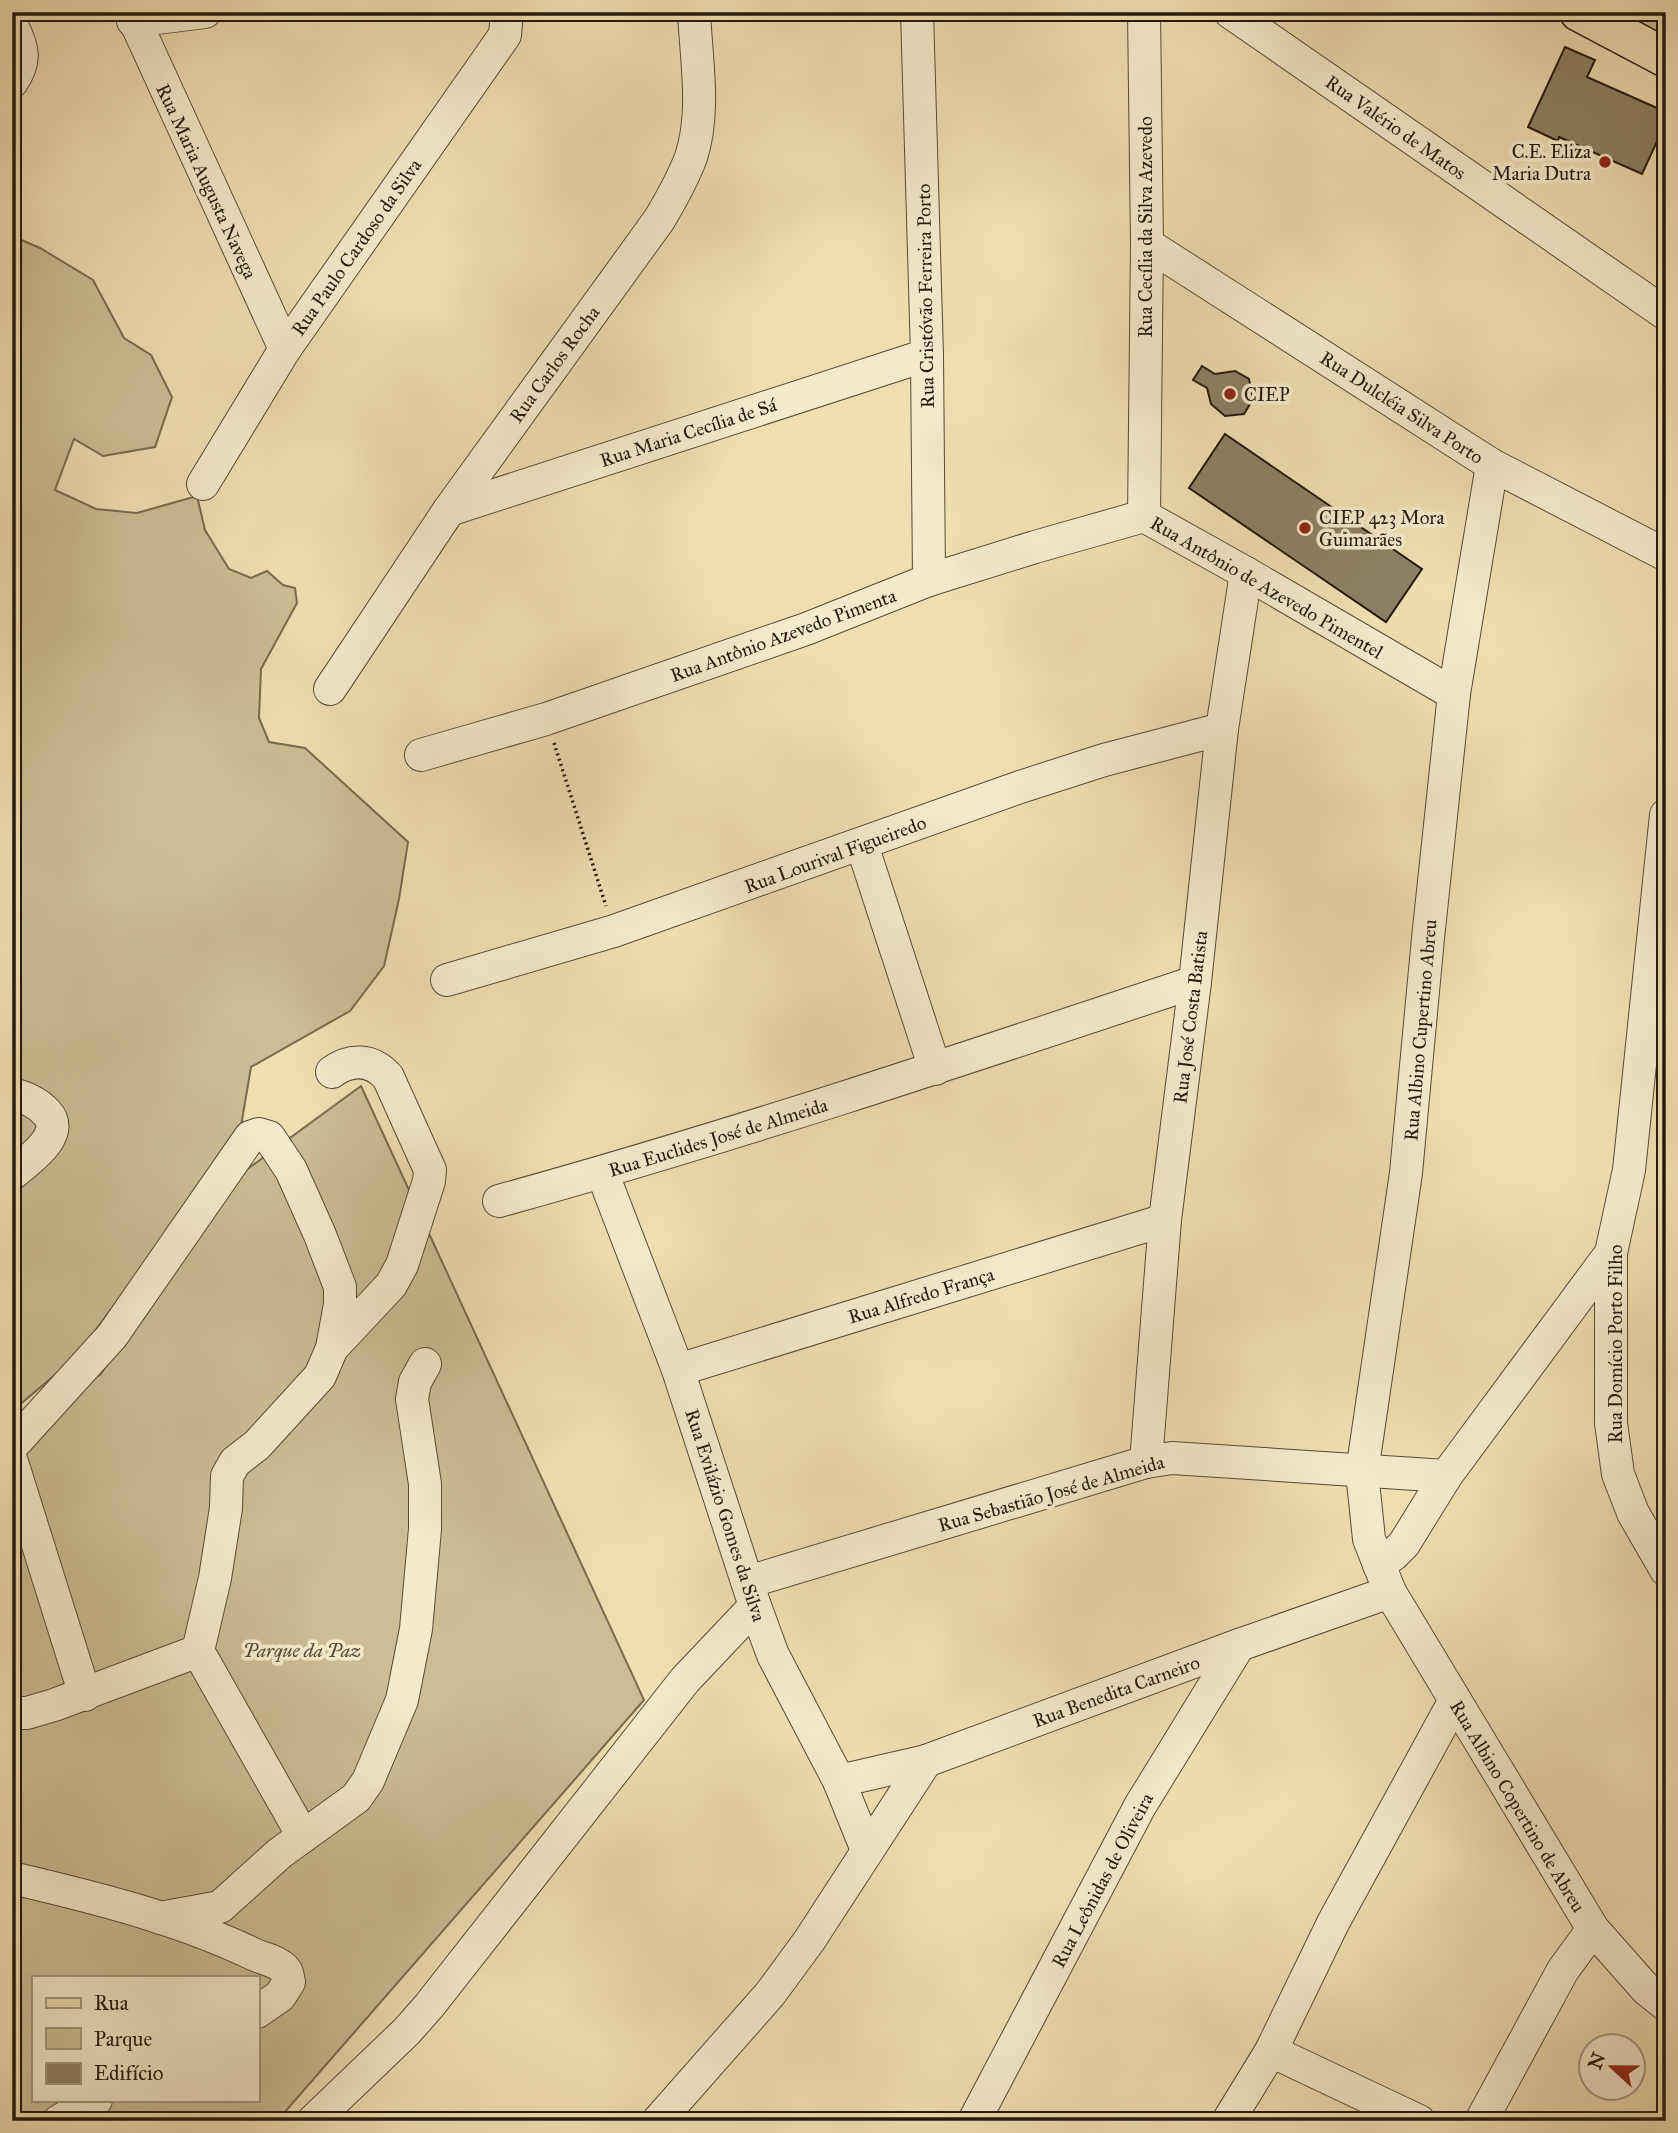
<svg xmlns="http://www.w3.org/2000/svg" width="1678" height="2133" viewBox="0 0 1678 2133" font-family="'IM FELL Great Primer',serif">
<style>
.green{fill:#cdbc95;stroke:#786a53;stroke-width:2;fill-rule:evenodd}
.building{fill:#8e7f64;stroke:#231911;stroke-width:2}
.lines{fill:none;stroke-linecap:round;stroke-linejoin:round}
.minor-casing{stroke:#564a39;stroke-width:34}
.major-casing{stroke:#231911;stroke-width:41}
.path{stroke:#231911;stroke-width:3.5;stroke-dasharray:2 3.5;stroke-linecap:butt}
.minor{stroke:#f5e9cc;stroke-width:32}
.major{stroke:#f0ddb0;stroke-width:38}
.poi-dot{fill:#8f2418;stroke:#f5e9cc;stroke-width:2.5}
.labels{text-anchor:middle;stroke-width:7;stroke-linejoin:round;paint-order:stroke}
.street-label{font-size:19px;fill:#231911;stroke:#f5e9cc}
.poi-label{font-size:19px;fill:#231911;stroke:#f5e9cc;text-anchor:start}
.park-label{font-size:19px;font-style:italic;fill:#564a39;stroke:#f5e9cc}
</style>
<rect width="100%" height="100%" fill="#f0ddb0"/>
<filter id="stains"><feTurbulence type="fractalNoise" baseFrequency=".00286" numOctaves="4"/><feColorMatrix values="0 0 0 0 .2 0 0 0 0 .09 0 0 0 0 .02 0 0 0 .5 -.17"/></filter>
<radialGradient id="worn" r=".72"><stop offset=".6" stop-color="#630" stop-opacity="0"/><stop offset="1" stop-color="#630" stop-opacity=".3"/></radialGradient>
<g class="green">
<path d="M1597,12H1666V52Z"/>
<path d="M12,236L40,248L93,280L124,338L151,355L172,397L155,447L103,456L74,439L55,490L96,509L137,513L197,496L205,530L229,569L251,578L267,571L283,585L295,588L297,603L261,669L259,718L269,742L305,748L408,842L399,899L384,966L350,1011L251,1067L239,1138L74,1359L12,1411Z"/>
<path d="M361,1086L644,1700L277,2121H12V1417L100,1375L246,1170ZM33,1977H257V2100H33Z"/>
</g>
<g class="building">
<path d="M1565,47L1595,60L1587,77L1666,112V122L1642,174L1559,137L1558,141L1528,127Z"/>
<path d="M1202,366L1215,374L1235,371L1249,379L1253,399L1244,414L1225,416L1211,404L1207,388L1193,380Z"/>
<path d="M1225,434L1422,569L1386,622L1189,488Z"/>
</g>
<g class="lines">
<defs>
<g id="minor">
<path d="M131,12L285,349"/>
<path d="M917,12L927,355L929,580"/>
<path d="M1144,12L1147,244L1144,516L1246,573L1454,694"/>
<path d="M1230,12L1666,314"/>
<path d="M133,21L205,12"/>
<path d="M12,25C23,48 27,60 12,82"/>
<path d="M1147,244L1492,465L1666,555"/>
<path d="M1492,465L1454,694L1428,938L1406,1173L1362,1472L1369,1539L1390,1592L1593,1929L1647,1990L1666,2005"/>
<path d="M203,484L285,349L505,35L507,12"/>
<path d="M449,510L927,355"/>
<path d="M330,689L449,510L659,220C671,200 683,179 691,157C706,112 696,59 694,12"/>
<path d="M421,755L546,719L806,629L929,580L1035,547L1144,516"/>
<path d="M1666,815L1629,1170L1611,1253V1423L1618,1474L1633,1513L1666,1570"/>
<path d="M862,845L935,1069"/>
<path d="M447,980L614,931L1020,787L1104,760L1222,729"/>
<path d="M12,1094C25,1097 38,1103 47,1113C67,1135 27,1161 12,1174"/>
<path d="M602,1172L678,1370L755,1606L773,1655L839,1781L867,1850"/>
<path d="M499,1201C734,1136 964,1059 1195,982"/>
<path d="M332,1348L391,1285L402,1265L429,1181L430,1170L388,1077C372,1059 351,1058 332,1072"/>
<path d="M678,1370L1165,1220"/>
<path d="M12,1446L112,1336L250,1137L259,1134L269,1137L291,1170L320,1235L340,1287V1304L332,1348L320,1376L257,1445L235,1462L227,1476L226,1508L215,1578L198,1651L303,1836"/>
<path d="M12,1462L85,1695"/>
<path d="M1146,1462L1165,1220L1195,982L1222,729L1246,573"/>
<path d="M1379,1565L1394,1554L1404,1544L1446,1476L1611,1253"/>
<path d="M748,1582L1146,1462L1172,1458L1446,1476"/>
<path d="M12,1713H27L54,1705L198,1651"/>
<path d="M839,1781L926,1761L1239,1645L1390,1592"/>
<path d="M12,1878C93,1897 178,1918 253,1954C263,1959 279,1961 286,1971C288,1974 288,1978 289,1982L280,1996L257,2012"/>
<path d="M160,1918L220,1907L280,1853L356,1798L368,1781L402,1700L416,1629L425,1529V1484L412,1399L415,1382L425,1364"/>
<path d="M1271,2051L1419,2121"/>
<path d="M59,2121L96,2100"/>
<path d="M313,2121L406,2032L429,2006L685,1680L755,1606"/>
<path d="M658,2121L770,1994L809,1941L926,1761"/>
<path d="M974,2121L1140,1806L1239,1645"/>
<path d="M1228,2121L1271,2051L1333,1923L1454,1702"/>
<path d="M1481,2121L1563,1970L1593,1929"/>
</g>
<path id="major" d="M1579,12L1666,58"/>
</defs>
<use href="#minor" class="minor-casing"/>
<use href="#major" class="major-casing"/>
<path class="path" d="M554,743L606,906"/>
<use href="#minor" class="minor"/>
<use href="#major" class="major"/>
</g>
<g class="poi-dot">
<circle cx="1605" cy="162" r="7"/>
<circle cx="1230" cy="394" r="7"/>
<circle cx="1305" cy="528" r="7"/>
</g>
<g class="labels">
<g class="street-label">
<text transform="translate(1396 127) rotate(35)" y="7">Rua Valério de Matos</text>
<text transform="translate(207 181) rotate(65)" y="7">Rua Maria Augusta Navega</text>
<text transform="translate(1145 227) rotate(-90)" y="7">Rua Cecília da Silva Azevedo</text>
<text transform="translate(356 247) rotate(-55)" y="7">Rua Paulo Cardoso da Silva</text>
<text transform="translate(925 296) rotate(-91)" y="7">Rua Cristóvão Ferreira Porto</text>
<text transform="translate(554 364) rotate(-54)" y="7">Rua Carlos Rocha</text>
<text transform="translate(1402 407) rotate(33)" y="7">Rua Dulcléia Silva Porto</text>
<text transform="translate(688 432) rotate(-18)" y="7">Rua Maria Cecília de Sá</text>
<text transform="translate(1267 587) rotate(30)" y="7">Rua Antônio de Azevedo Pimentel</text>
<text transform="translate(783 635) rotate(-20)" y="7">Rua Antônio Azevedo Pimenta</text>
<text transform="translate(835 854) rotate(-20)" y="7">Rua Lourival Figueiredo</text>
<text transform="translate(1190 1017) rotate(-83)" y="7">Rua José Costa Batista</text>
<text transform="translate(1420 1030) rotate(-85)" y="7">Rua Albino Cupertino Abreu</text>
<text transform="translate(718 1137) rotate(-17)" y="7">Rua Euclides José de Almeida</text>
<text transform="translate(921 1295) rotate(-17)" y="7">Rua Alfredo França</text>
<text transform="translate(1615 1344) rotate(-90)" y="7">Rua Domício Porto Filho</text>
<text transform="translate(1051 1493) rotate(-16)" y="7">Rua Sebastião José de Almeida</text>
<text transform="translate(726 1515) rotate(72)" y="7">Rua Evilázio Gomes da Silva</text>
<text transform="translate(1116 1691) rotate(-20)" y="7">Rua Benedita Carneiro</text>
<text transform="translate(1518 1806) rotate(59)" y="7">Rua Albino Copertino de Abreu</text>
<text transform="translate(1102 1880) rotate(-62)" y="7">Rua Leônidas de Oliveira</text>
</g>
<g class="poi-label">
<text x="1591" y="158" text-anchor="end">C.E. Eliza<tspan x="1591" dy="22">Maria Dutra</tspan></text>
<text x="1244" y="401">CIEP</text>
<text x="1319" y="524">CIEP 423 Mora<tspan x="1319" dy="22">Guimarães</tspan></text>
</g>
<g class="park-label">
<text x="302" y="1657">Parque da Paz</text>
</g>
</g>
<rect width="1678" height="2133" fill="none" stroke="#f0ddb0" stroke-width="42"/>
<rect x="14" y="14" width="1650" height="2105" fill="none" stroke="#231911" stroke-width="3.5"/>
<rect x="21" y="21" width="1636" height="2091" fill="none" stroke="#231911" stroke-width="2"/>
<rect x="32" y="1976" width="228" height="126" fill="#f5e9cc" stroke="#a19681" stroke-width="2"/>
<rect x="46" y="1998" width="35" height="10" fill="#f0ddb0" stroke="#a19681" stroke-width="2"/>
<text x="94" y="2010" font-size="21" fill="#231911">Rua</text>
<rect x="46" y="2028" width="35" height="21" fill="#cdbc95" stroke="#a19681" stroke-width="2"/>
<text x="94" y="2046" font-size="21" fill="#231911">Parque</text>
<rect x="46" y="2063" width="35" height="21" fill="#8e7f64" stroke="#a19681" stroke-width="2"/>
<text x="94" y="2080" font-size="21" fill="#231911">Edifício</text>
<g transform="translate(1612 2067) rotate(292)"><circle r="33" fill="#f5e9cc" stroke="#a19681" stroke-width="2"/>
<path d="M0-5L12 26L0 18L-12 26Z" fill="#8f2418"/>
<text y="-10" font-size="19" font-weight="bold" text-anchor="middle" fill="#231911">N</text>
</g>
<rect width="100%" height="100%" filter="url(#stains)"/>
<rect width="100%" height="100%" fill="url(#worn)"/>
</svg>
